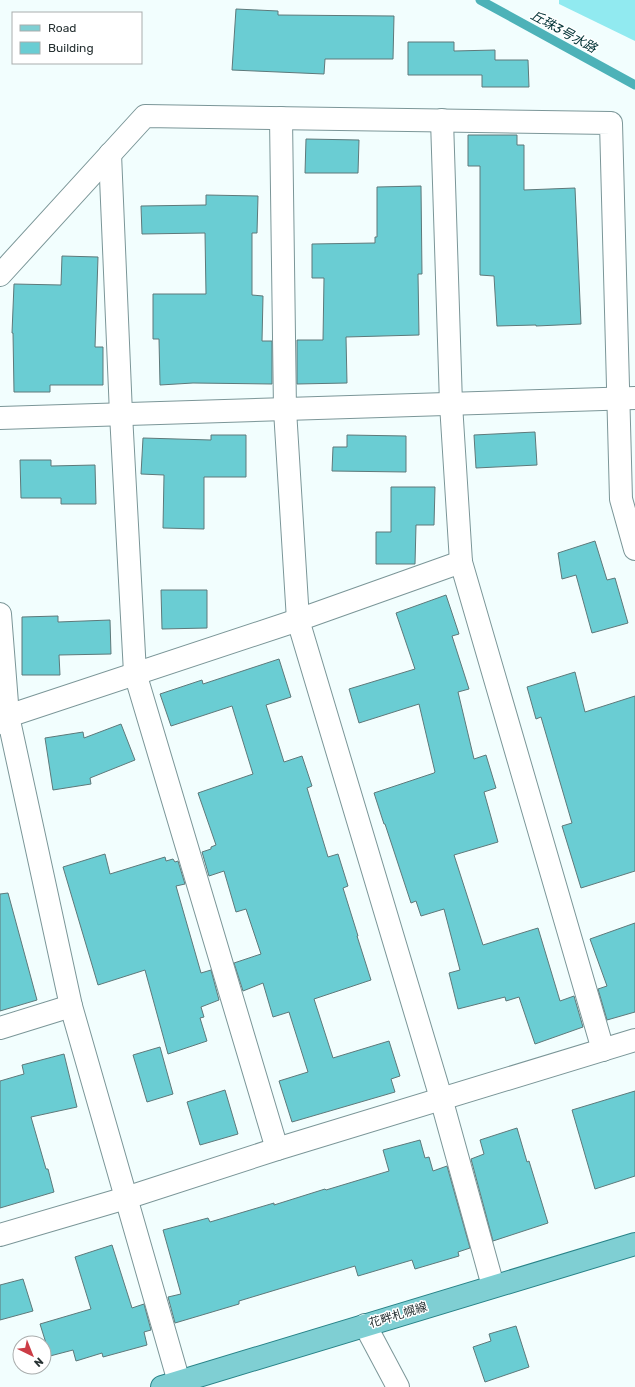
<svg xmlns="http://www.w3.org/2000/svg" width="635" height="1387" viewBox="0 0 635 1387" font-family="Rubik,'Noto Sans JP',sans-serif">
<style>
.green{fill:#91eaf0}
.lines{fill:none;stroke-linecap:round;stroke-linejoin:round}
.stream{stroke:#4db2b8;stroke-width:9}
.building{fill:#6acdd3;stroke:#5e797a}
.minor-casing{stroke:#7b9698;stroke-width:24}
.major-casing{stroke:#298388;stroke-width:24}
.minor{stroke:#fff;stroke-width:22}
.major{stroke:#7fcfd3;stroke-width:22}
.labels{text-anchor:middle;stroke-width:3;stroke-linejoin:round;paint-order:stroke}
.street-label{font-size:12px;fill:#273233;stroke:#fff}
.water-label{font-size:13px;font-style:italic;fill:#003235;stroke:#fff}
</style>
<rect width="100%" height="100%" fill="#f2fefe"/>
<path class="green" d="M559,0H635V41L559,4Z"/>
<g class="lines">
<path class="stream" d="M480,0L635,85"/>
</g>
<g class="building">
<path d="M236,9L278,11V15L394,16L393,59H325L324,74L232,70Z"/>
<path d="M408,42H454V51L495,50V60H528L529,87H482V75H408Z"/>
<path d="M468,135H517V145H524V190L575,188L581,324L536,326V325L497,326L494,276L480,275V166H468Z"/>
<path d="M306,139L359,140L358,173H305Z"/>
<path d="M421,186L422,274H418L419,335L346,337L347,383L297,384V340H323L324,278H312V244L375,243V237H377V187Z"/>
<path d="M206,195L258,196L257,233H252V295L263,296L262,341H272V384L193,383L160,385L159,339H153V294H206L205,233L142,234L141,206L206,205Z"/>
<path d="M62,256L98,257L95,347H103V385H50V392H14L13,333H12L14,284L61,285Z"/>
<path d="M535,432L537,465L476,468L474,435Z"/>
<path d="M211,435H246V477H204V529L163,528L164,475L141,474L143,438L211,440Z"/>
<path d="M347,435L406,436V472L332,471L333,447H347Z"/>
<path d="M20,460H51V466L95,465L96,504H61V498H21Z"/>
<path d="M391,487H435L434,525H416L415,564H376V532H391Z"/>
<path d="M595,541L607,580L615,578L628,623L592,633L576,575L562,579L558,553Z"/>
<path d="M161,590H207V628L162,629Z"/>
<path d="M446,595L459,634L452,636L469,689L458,692L474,759L486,755L496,788L484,792L498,842L454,855L483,945L538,928L560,1001L574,996L583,1027L535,1044L519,997L506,1001L505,997L458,1009L449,973L460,970L444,909L421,916L416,901L411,903L385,824H384L374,793L434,773L435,772L419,704L359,723L349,689L415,669L396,613Z"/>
<path d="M58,616V622L110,620L111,654L59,655L60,675H22V617Z"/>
<path d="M279,659L291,697L266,705L284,762L302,756L312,786L307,788L328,857L338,854L348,886L343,888L358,936H357L371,980L314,999L333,1058L389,1041L400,1076L391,1079L395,1092L292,1122L279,1081L308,1072L289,1012L273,1017L263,983L243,991L234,963L261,954L246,909L236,912L224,871L209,876L202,852L211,849V847L216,845L198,793L253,774L232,706L171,726L160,694L202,680L203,684Z"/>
<path d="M575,672L585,712L635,696V871L581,888L562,826L572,823L541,717L536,719L527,687Z"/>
<path d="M121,724L135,760L90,778L91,784L53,790L45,738L83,732L84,738Z"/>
<path d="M105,854L110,874L165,857L166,861L173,859L175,862L178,861L185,884L176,886L201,973L211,970L219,1000L201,1007L204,1017L200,1018L207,1041L168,1054L145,970L98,985L63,867Z"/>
<path d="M8,893L37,1000L0,1011V894Z"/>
<path d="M635,923V1012L607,1020L598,989L607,986L590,939Z"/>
<path d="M160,1047L173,1094L147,1102L133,1055Z"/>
<path d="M64,1054L77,1107L31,1117L46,1169H48L54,1192L0,1208V1081L24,1074L22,1065Z"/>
<path d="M225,1090L238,1134L200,1145L187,1102Z"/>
<path d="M635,1091V1176L595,1189L572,1110Z"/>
<path d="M517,1128L527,1162L529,1161L548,1223L493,1241L471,1159L484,1154L480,1140Z"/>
<path d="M420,1140L425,1158L429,1157L433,1171L447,1166L470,1248L458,1252L459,1256L415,1269L412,1260L358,1276L355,1266L239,1301V1304L175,1323L168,1297L181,1294L163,1230L208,1218L210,1222L274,1203V1205L325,1189L326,1190L389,1171L383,1150Z"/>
<path d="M112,1245L132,1308L144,1304L151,1330L144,1332L147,1345L103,1357L102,1353L76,1361L73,1350L50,1356L40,1324L91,1309L75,1257Z"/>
<path d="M23,1279L33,1311L0,1320V1285Z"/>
<path d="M516,1326L529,1367L485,1382L473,1347L491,1341L489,1334Z"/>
</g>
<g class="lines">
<defs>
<g id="minor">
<path d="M281,118L285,410L298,620L441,1098L493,1286"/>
<path d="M442,120L451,404L461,562L603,1050"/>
<path d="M110,154L121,414L135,673L277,1149"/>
<path d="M0,275L145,116L611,123L621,499L635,549"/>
<path d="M0,418L635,398"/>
<path d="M0,614L8,716L71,1006L179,1382"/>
<path d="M0,723L8,716L298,620L461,562"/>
<path d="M0,1028L71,1006"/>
<path d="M0,1235L126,1198L277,1149L635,1040"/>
<path d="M365,1325L398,1387"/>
</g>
<path id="major" d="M162,1387L635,1244"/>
</defs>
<use href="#minor" class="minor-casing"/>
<use href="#major" class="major-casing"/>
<use href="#minor" class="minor"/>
<use href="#major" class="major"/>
</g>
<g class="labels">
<g class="street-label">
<text transform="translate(398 1315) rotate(-17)" y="4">花畔札幌線</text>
</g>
<g class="water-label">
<text transform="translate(564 31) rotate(29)" y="5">丘珠3号水路</text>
</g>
</g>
<rect x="12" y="12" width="130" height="52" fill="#ffffff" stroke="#a9adad"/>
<rect x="20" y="25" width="20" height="6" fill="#7fcfd3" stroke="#a9adad"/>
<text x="48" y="32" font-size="12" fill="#273233">Road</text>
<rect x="20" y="42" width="20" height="12" fill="#6acdd3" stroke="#a9adad"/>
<text x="48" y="52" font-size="12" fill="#273233">Building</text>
<g transform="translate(32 1355) rotate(137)"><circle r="19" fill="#ffffff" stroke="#a9adad"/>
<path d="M0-3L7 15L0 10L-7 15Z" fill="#cc3c46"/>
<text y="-6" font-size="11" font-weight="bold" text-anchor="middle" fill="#273233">N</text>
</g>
</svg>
